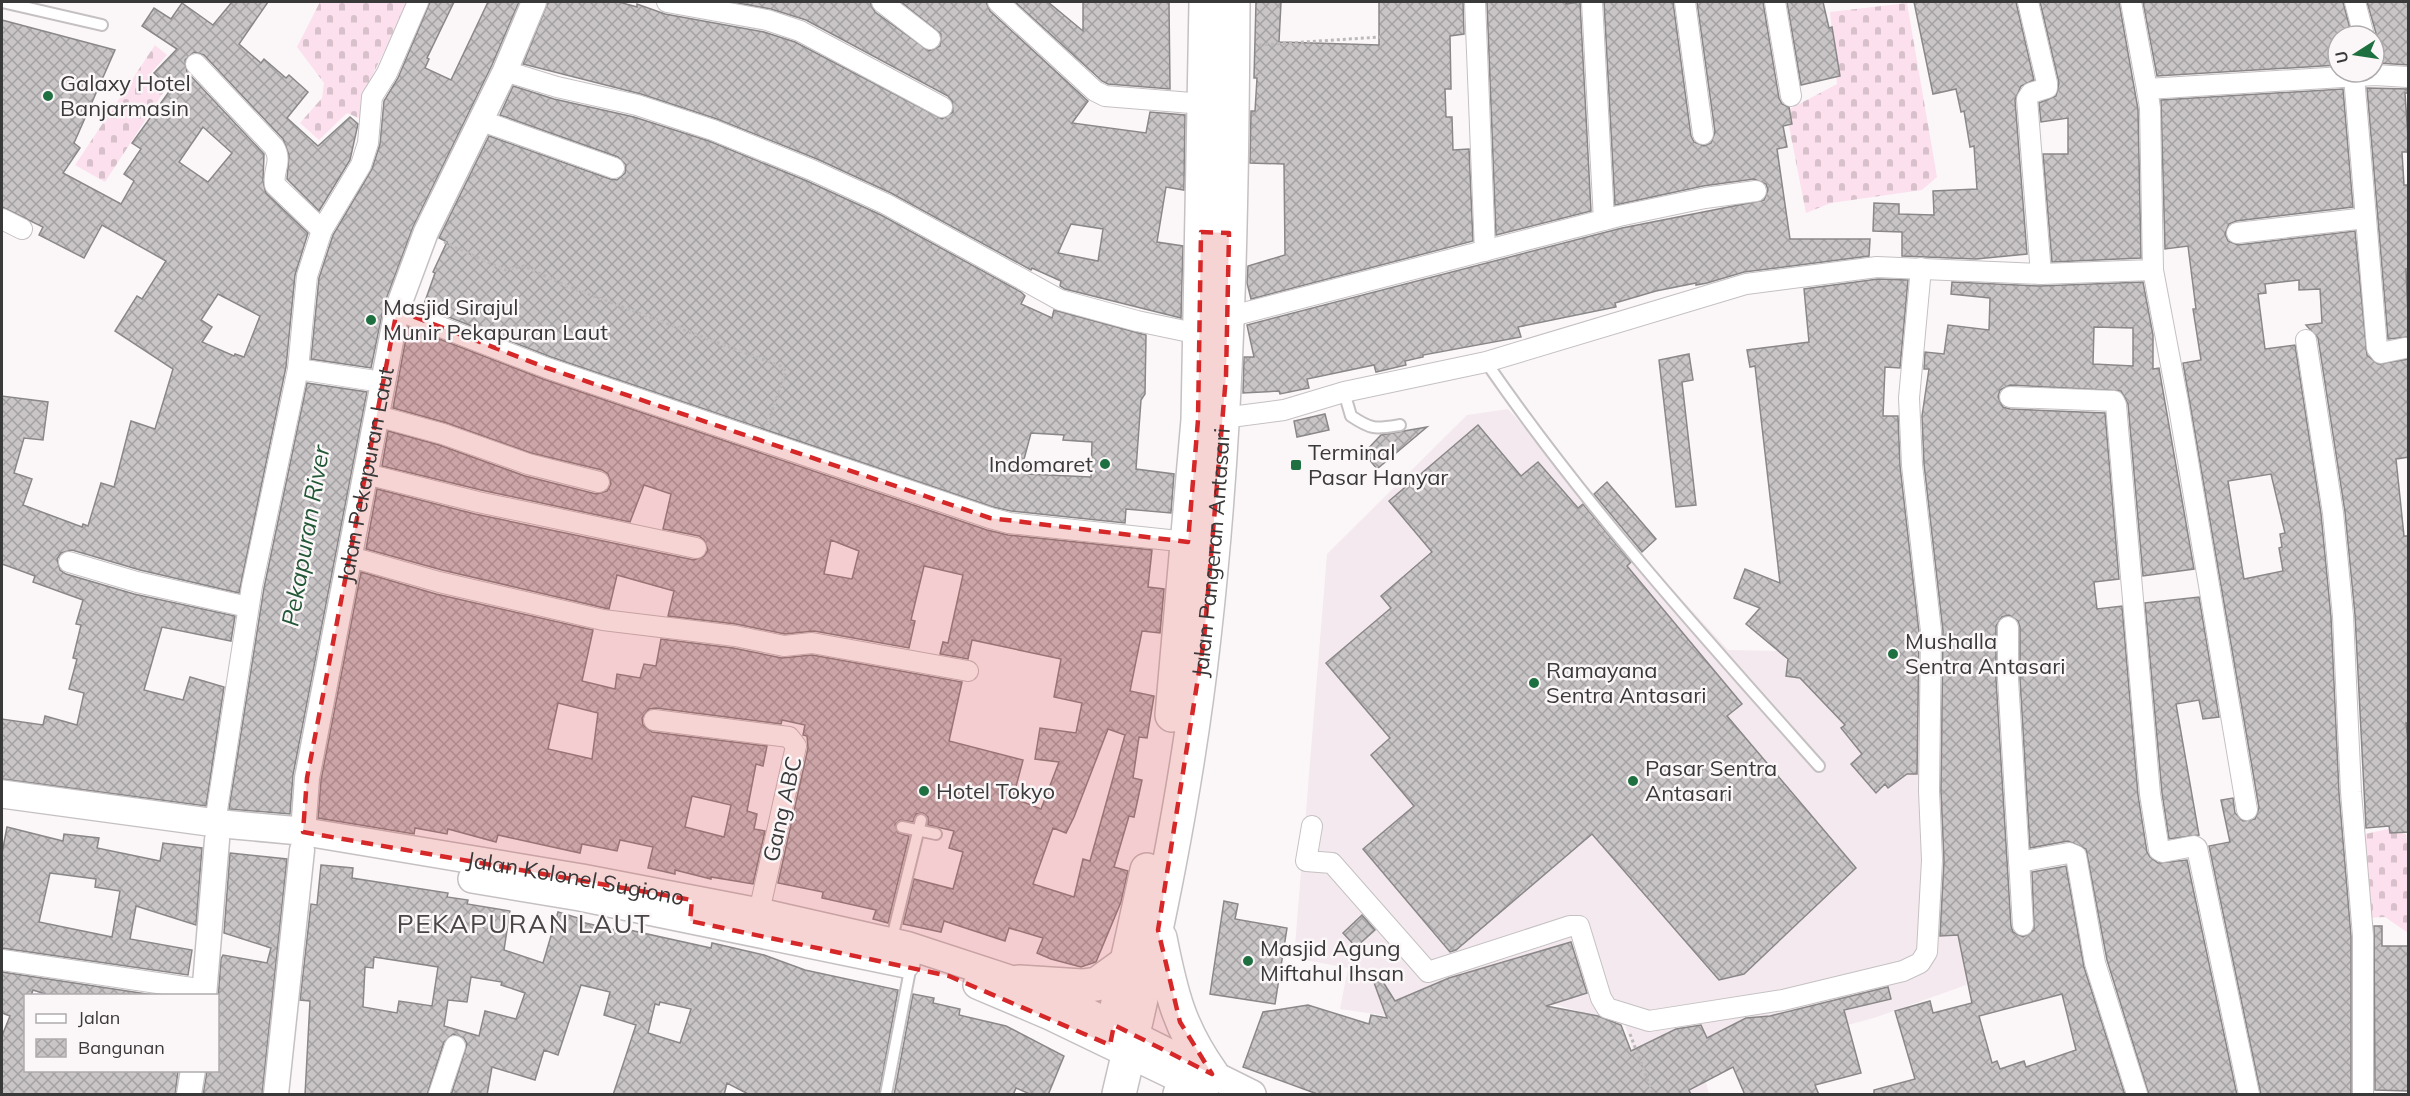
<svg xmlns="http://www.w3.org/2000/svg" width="2410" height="1096" viewBox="0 0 2410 1096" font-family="Mulish,sans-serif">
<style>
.built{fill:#f4e9ee}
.cemetery{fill:url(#cemetery-stones)}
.building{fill:url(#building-cross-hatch);stroke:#8a8789;stroke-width:1.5;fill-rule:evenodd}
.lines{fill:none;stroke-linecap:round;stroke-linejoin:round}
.service-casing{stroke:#c5c1c3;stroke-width:14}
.minor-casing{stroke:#c5c1c3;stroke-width:22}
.tertiary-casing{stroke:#c5c1c3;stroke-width:27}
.secondary-casing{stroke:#c5c1c3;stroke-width:30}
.trunk-casing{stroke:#c5c1c3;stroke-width:36}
.path{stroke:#bcb9ba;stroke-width:3;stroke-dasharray:3 3;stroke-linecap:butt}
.service{stroke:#fff;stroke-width:10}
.minor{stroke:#fff;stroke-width:20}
.tertiary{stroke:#fff;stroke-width:24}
.secondary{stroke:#fff;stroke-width:27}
.trunk{stroke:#fff;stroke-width:33}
.marked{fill:#d62828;fill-opacity:0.2;stroke:#d62828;stroke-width:4.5;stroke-dasharray:12 8;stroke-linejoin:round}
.poi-dot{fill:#1f7040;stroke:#fbf7f9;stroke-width:2}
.labels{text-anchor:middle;stroke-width:5;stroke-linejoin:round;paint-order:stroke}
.poi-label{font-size:22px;fill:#3a393a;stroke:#fbf7f9;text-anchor:start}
.street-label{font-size:22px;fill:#3a393a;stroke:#fbf7f9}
.water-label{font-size:24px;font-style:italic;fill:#215735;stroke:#fbf7f9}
.quarter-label{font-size:26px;letter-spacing:1.5px;fill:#484547;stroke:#fbf7f9}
</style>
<defs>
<pattern id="cemetery-stones" width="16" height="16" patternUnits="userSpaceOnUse" patternTransform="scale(1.5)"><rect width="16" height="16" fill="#fce0ed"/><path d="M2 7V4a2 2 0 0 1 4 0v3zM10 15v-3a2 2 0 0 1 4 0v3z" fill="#d9c1cc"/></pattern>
<pattern id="building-cross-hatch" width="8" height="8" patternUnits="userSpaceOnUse" patternTransform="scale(1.5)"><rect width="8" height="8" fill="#c9c5c7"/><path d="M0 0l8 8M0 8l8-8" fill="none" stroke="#a4a1a3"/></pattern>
</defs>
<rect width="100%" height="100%" fill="#fbf7f9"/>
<path class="built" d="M1508,409L1728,650L1837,652L1836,671L1951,684L1976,933L1966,985L1877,1017L1702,1065L1709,1094H1647L1625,1025L1550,1003L1422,1021L1340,1009L1348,968L1294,958L1327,554L1467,415Z"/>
<g class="cemetery">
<path d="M320,2H409L374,72L361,119L347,113L319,140L300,123L322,98L324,83L297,47Z"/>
<path d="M1907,3L1937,177L1922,190L1831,203L1806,213L1786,111L1837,84L1830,12Z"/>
<path d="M155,45L167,55L151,73L163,93L105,182L75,165Z"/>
<path d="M2388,829L2406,834L2408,851V933L2385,917L2365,918L2361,835Z"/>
</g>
<g class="building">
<path d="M232,2H268L239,44L261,63L264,59L286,78L289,75L308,92L287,118L318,146L350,117L358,124L350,160L319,211L287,179L289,155L283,139L204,55L194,52L185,60L187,72L264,154L263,181L266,193L308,233L295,275L286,367L239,593L140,570L72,550L61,553L57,559L60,570L66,574L134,594L235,616L231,641L162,627L144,690L183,700L190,677L224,687L206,806L2,779V719L43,725L45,716L77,725L84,693L69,689L77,659L73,658L81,625L76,624L83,600L33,582L35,576L2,564V396L48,402L43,440L24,438L14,473L32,479L23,505L82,527L83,524L88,526L101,483L114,487L131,421L155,429L173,369L115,331L137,296L142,299L166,261L102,225L84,258L39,235L43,227L2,207V20L115,50L74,143L80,148L63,173L121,204L134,181L124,174L141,149L132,143L171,89L154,73L177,49L142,26L154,8L171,19L182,3L213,25ZM203,127L232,153L208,182L179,162ZM218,294L260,316L244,357L235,354L234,356L202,342L212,327L201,320Z"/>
<path d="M430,2H454L427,58L429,59L425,68L451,80L488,2H519L492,65L413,227L384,305L371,368L311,359L319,278L333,235L372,169L380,144L384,101L398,78Z"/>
<path d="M548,2H619L637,7V4L665,14L764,32L795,42L942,119L953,112L952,101L948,96L806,20L771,9L732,2H870L875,12L929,51L940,46L941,34L901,2H986L990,11L1088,101L1072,123L1146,133L1150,112L1185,115L1184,190L1166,187L1157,242L1183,246L1181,318L1065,289L1060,286L1061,281L1032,268L1031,270L891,193L817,159L717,119L641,94L523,64ZM1071,224L1103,229L1098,261L1058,253Z"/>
<path d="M1015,2H1048L1083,31V2H1169L1170,89L1108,84L1102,81Z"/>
<path d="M1256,2H1281L1279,42L1379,45V2H1463L1464,34L1450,36L1451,89H1445L1446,117H1452L1453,150L1469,149L1473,241L1251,299L1247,283L1248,266L1285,255L1284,164L1250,163L1251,111H1255L1257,78H1254Z"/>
<path d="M1487,2H1566V4L1580,2L1591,211L1496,235Z"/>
<path d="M1604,2H1673L1691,136L1694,142L1704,146L1711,143L1715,132L1697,2H1763L1779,98L1782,104L1789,107L1792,124L1783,126L1787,147L1777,149L1790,239H1870L1869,256L1744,272L1707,283L1696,285V283L1656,291L1615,303L1616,307L1518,327L1521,337L1423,355V357L1405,361L1406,365L1376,372L1374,365L1307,379L1309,388L1280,394L1279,391L1243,393L1244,357H1254L1247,325L1622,228L1764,200L1768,190L1766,184L1754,179L1703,186L1615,205Z"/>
<path d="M1787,2H1823L1829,28L1832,27L1840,76L1801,85Z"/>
<path d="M1914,2H2016L2034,80L2021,86L2015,100L2027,254L1976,259L1902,256V232L1873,231L1874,203L1899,204V214L1934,215L1933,191L1977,189L1974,146L1970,147L1964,111L1961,112L1956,89L1933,94Z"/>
<path d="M2040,2H2119L2138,109L2141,258L2052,262L2043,154H2068V118L2041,122L2039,103L2056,96L2059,83Z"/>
<path d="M2143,2H2343L2352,36H2338V65L2157,76Z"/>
<path d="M2367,2H2409V65L2378,63L2374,42L2376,33Z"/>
<path d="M513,86L554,99L634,117L709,141L807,181L881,215L1021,292L1025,296L1021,304L1052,318L1054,310L1146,335L1145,394L1141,400L1136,469L1174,474L1171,513L1126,509L1125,523L1011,511L993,507L551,357L423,307L435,273L433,272L447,242L439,238L489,136L610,179L617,180L625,173L626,165L618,157L500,115ZM1031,433L1064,435L1063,440L1092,442L1091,477L1026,474L1028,464L1023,463Z"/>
<path d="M2367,88L2409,89V93H2405L2409,152H2402L2404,185H2409L2408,269H2406L2409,337L2388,339Z"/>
<path d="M2343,89L2353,207L2236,221L2229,224L2225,234L2228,241L2238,245L2355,231L2367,355L2378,364L2409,359V457L2396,459L2404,536H2409L2408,723H2406L2409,748V832L2390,833L2389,826L2366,828L2355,615L2345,512L2318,338L2306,325L2322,323L2320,289L2299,290V280L2265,284L2266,293L2258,294L2265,349L2295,345L2321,514L2331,617L2339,793L2351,936V1095H2261L2209,846L2230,842L2221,800L2233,798L2235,813L2243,821L2255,819L2259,808L2183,363L2201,360L2193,309H2196L2188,246L2165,249L2161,100ZM2271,474L2285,533L2280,534L2282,547L2279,548L2283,571L2244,579L2228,481Z"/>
<path d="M1878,279L1908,280L1900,368L1885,367L1883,416H1898L1900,466L1919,632L1917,774H1907L1888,788L1885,784L1876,793L1851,764L1862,754L1841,728L1845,725L1800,678L1786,676L1788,659L1746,624L1760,608L1734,598L1745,569L1780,583L1755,366L1750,367L1747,350L1809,342L1804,289Z"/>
<path d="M1952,282L2040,286L2143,282L2153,335V369L2159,368L2194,569L2143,576L2128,404L2121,391L2010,385L2000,390L1998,397L2003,407L2010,409L2105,413L2119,579L2094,582L2097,609L2122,606L2138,795L2147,852L2150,857L2158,863L2187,860L2237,1095H2149L2107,960L2086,849L2068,841L2030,848L2020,679V627L2018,621L2009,615L2002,617L1996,626V679L2011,926L2013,932L2023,937L2034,930L2032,872L2066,866L2084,967L2125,1095H1874V1090L1915,1079L1895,1011L1930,1001L1933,1013L1972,1003L1958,935L1940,936L1944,861L1941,791L1943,631L1924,464L1922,416L1929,369H1924L1925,352L1944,354L1948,325L1989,330L1990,298L1951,294ZM2094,327L2133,328V366L2093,364ZM2062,994L2076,1050L2026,1067L2024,1061L2000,1069L1997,1061L1992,1063L1979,1016Z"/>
<path d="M408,327L543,379L987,530L1008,535L1152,550L1148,587L1164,589L1160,633L1142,631L1130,691L1154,696L1147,738L1139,737L1133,778L1142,780L1134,817L1129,816L1114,867L1128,871L1121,902L1096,962L1081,967L1051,959L1037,953L1043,938L1009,928L1005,941L944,921L941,932L903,924L914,879L953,889L963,852L949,848L954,831L928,825V817L923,813L916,814L913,822L900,820L895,825L898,833L909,836L888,923L873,919L876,910L822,898L823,892L778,883L808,748L807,736L803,735L805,725L782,720L781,724L656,708L649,709L642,718L643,725L652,732L767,746L763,766L756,764L747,811L757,814L754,829L765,831L753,884L711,877V879L675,870V874L648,868L653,847L620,840L617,851L582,844L580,853L498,835L496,842L448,829L447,834L415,828L414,834L318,818L321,780L361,572L436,594L593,630L582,681L615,689L617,674L640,678L644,664L656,666L661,639L733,648L782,658L812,655L962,682L949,741L1023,760L1013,798L1041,809L1059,762L1035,759L1040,728L1076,733L1082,703L1054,697L1061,659L972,640L968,659L940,654L943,642L948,643L963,575L924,566L911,620L915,621L909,648L814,631L785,634L736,624L668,616L674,591L617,575L609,609L442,570L366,549L377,489L475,514L694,560L704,556L708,550L704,540L699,536L663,529L671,494L644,485L630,522L481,490L382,466L388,431L439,445L525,476L596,494L607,491L611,484L608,474L602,470L531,453L447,423L393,408ZM831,540L859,551L852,579L824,574ZM558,703L598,713L592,759L548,749ZM1108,729L1125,735L1090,861L1083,859L1074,897L1033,884L1053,828L1066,833L1074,817ZM692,796L731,805L724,837L685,827Z"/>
<path d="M1689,354L1693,380L1682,382L1696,505L1676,507L1659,360Z"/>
<path d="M307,383L367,392L293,775L290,814L229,809L264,588Z"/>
<path d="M1325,414L1329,430L1297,437L1294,421Z"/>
<path d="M1478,425L1521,476L1538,462L1578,508L1583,504L1631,562L1627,566L1742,704L1727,716L1856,868L1744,974L1719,980L1592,834L1456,950L1450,952L1363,849L1414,806L1371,755L1390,738L1326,663L1391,608L1381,596L1432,552L1389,501Z"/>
<path d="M1427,427L1377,469L1364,453L1381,435Z"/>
<path d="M1607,482L1656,539L1642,552L1594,494Z"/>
<path d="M2199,597L2219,717L2203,719L2199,700L2176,704L2199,835L2169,839L2162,793L2145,603Z"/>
<path d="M7,827L63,841L64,834L99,838L97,848L160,861L163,843L202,848L196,925L136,906L130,939L192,950L188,975L2,948V853ZM50,873L96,879L95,887L120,891L112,937L39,922Z"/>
<path d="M230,853L287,859L262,1095H203L207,1071H218V999L221,959L223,955L267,963L271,948L224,933Z"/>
<path d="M321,865L353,868L352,878L448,893L447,897L468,900L467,904L510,911L504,950L543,963L558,912L578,918L577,921L628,933L629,930L711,948L712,943L764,955L805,970L898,990L879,1095H750L727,1083L724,1095H613L636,1025L604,1015L610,992L581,985L558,1055L544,1050L535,1080L492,1067L487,1095H451L467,1044L464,1038L453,1034L444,1042L427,1095H305L310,1001L300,1000L311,904L317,905ZM374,957L438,967L432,1006L399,1001L397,1013L363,1007L365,967L373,968ZM471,977L502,982L501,985L525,993L516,1019L485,1011L479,1036L444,1026L448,1000L467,1002ZM660,1002L691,1009L680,1043L648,1033L655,1004L659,1005Z"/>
<path d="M1224,901L1238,904L1235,919L1287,928L1275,1004L1210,994Z"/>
<path d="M1362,915L1375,930L1356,947L1343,933Z"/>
<path d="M2374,926H2382V946H2409V1091L2375,1090Z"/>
<path d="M1571,942L1587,993L1546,1006L1598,1016L1621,1025L1631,1051L1676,1029L1701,1025L1707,1038L1746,1018L1770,1016L1888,987L1891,999L1844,1010L1861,1073L1815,1085L1819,1095H1745L1733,1067L1689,1090L1691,1095H1320L1243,1067L1263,1012L1308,1005L1369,1024L1371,1015L1387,1018L1372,977L1378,974L1395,1001L1449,978Z"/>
<path d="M2,972L160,996H51L33,990L31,996H26V1071H178L175,1095H2V1036L10,1016L2,1013Z"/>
<path d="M913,994L934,998L933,1003L960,1009L959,1015L1006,1026L1064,1056L1048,1095H1032L1016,1088L1013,1095H894Z"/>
</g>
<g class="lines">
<defs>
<g id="service">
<path d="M2,2L102,25"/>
<path d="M1486,362C1585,506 1703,636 1819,766"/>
<path d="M1344,392L1351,416C1372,430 1375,429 1400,425"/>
<path d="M902,827L936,834"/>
<path d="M891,942L921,820"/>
<path d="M886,1094L911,965"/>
</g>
<g id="minor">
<path d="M667,2L767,20L800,31L942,107"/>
<path d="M882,2L930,39"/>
<path d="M998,2L1095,91L1105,96L1204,104"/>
<path d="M1475,2L1485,251"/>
<path d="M1592,2L1604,220"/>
<path d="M1685,2L1703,134"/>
<path d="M1775,2L1791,96"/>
<path d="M2028,2L2047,83V88L2031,93L2027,99L2041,274"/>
<path d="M2131,2L2147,89L2375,75L2408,77"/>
<path d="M2355,2L2364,36"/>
<path d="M196,64L274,147C283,162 272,171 275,185L322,230"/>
<path d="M505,71L557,87L637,105L713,130L812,170L886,204L1060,300L1137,321L1199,334"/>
<path d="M2354,77L2377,348L2381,353L2405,348"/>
<path d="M482,121L614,168"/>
<path d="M2,219L22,229"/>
<path d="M2237,233L2366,218"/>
<path d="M2153,270L2178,402L2247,810"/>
<path d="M397,310L547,368L990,518L1009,523L1188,542"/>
<path d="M1228,317L1619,216L1705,198L1756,191"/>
<path d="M2306,340L2333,513L2343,616L2351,792L2363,936V1094"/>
<path d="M298,369L382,382"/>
<path d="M2010,397L2114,401L2116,405L2150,794L2159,850L2163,852L2194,846L2197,848L2249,1094"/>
<path d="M377,416L443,434L528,464L599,482"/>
<path d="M1223,418L1284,410L1344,392L1486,362L1746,284L1877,267L2041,274L2153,270L2150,108L2147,89"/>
<path d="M366,474L478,502L696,548"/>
<path d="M351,557L439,582L603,620L735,636L784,646L812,643L968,671"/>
<path d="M69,562L137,582L248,607"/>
<path d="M2008,627V679L2023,925"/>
<path d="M654,720L789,737L796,746L759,912"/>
<path d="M215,823L252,586L298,369L307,276L322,230L361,165L368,143L372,97L387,73L418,2"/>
<path d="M1312,826L1306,861L1332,863L1428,972L1570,926H1579L1601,998L1607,1008L1649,1021L1783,1000L1903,971L1920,963L1927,952L1932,860L1929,791L1931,631L1912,465L1909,398L1921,268"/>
<path d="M2019,862L2069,853L2076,856L2095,963L2137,1094"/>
<path d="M2,960L205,990"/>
<path d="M439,1094L455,1046"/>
</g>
<g id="tertiary">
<path id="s1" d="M303,832L307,778L397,310L426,232L505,71L534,2"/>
<path d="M204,996L217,840"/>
<path d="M189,1094L193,1070"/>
<path d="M276,1094L302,850"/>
</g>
<g id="secondary">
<path id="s2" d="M2,794L223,824L300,831L582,878L759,912L909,946L1019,982L1077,1007L1252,1094"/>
<path d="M472,879L580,897L906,964"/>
<path d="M977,985L1050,1016L1187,1082"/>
</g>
<g id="trunk">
<path d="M1172,715L1198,420L1206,2"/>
<path d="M1160,938C1171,993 1179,1028 1212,1074"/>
<path d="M1019,982L1082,986L1097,984L1126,963"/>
<path d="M1115,1016L1147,870"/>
<path id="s3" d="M1119,1094C1155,943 1187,792 1204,637C1228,426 1232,214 1233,2"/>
<path d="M1180,1094L1202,1089"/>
</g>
</defs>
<use href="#service" class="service-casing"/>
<use href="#minor" class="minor-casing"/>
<use href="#tertiary" class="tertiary-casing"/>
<use href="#secondary" class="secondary-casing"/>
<use href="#trunk" class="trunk-casing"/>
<g class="path">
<path d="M1259,45L1380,37"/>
<path d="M444,242L505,270L524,266L564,285L783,367L786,372L767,425"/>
<path d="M1630,1034L1653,1094"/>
</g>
<use href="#service" class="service"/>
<use href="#minor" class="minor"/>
<use href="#tertiary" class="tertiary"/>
<use href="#secondary" class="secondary"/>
<use href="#trunk" class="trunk"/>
</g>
<path class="marked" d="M1201,232L1229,233L1226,376L1204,640L1158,930L1180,1022L1212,1074L1114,1025L1110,1045L949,976L690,921L692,900L303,832L307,778L397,310L547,368L990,518L1188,542L1198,420Z"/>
<g class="poi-dot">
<circle cx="48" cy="96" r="6"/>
<circle cx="371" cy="320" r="6"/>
<circle cx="1105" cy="464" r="6"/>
<rect x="1290" y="459" width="12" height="12" rx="3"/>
<circle cx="1893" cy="654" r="6"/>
<circle cx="1534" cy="683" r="6"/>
<circle cx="1633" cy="781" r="6"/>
<circle cx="924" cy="791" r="6"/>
<circle cx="1248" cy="961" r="6"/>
</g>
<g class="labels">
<g class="poi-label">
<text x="60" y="91">Galaxy Hotel<tspan x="60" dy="25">Banjarmasin</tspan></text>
<text x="383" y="315">Masjid Sirajul<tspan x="383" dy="25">Munir Pekapuran Laut</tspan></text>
<text x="1308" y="460">Terminal<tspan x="1308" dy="25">Pasar Hanyar</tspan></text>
<text x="1093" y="472" text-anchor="end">Indomaret</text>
<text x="1905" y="649">Mushalla<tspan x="1905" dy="25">Sentra Antasari</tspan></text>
<text x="1546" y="678">Ramayana<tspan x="1546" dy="25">Sentra Antasari</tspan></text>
<text x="1645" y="776">Pasar Sentra<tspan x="1645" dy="25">Antasari</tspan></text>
<text x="936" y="799">Hotel Tokyo</text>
<text x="1260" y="956">Masjid Agung<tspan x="1260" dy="25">Miftahul Ihsan</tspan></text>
</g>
<g class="street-label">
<text dy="8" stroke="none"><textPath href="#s1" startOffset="363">Jalan Pekapuran Laut</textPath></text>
<text dy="8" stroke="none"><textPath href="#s3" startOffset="550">Jalan Pangeran Antasari</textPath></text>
<text transform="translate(782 809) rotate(-77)" y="8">Gang ABC</text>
<text dy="8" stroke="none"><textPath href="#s2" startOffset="580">Jalan Kolonel Sugiono</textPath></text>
</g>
<g class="water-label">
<text transform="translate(306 536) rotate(-80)" y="8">Pekapuran River</text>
</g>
<g class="quarter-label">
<text x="524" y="933">PEKAPURAN LAUT</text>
</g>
</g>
<rect width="2410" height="1096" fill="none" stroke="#3a393a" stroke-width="6"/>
<rect x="24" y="994" width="195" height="78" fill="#fbf7f9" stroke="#aeabad" stroke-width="1.5"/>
<rect x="36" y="1014" width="30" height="9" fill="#ffffff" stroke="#aeabad" stroke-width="1.5"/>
<text x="78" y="1024" font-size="18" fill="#3a393a">Jalan</text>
<rect x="36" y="1039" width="30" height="18" fill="url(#building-cross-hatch)" stroke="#aeabad" stroke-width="1.5"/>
<text x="78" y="1054" font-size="18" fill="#3a393a">Bangunan</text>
<g transform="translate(2356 54) rotate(258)"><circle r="28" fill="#fbf7f9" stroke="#aeabad" stroke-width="1.5"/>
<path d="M0-4.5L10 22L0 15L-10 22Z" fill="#1f7040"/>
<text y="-9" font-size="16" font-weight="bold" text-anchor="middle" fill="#3a393a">U</text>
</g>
</svg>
